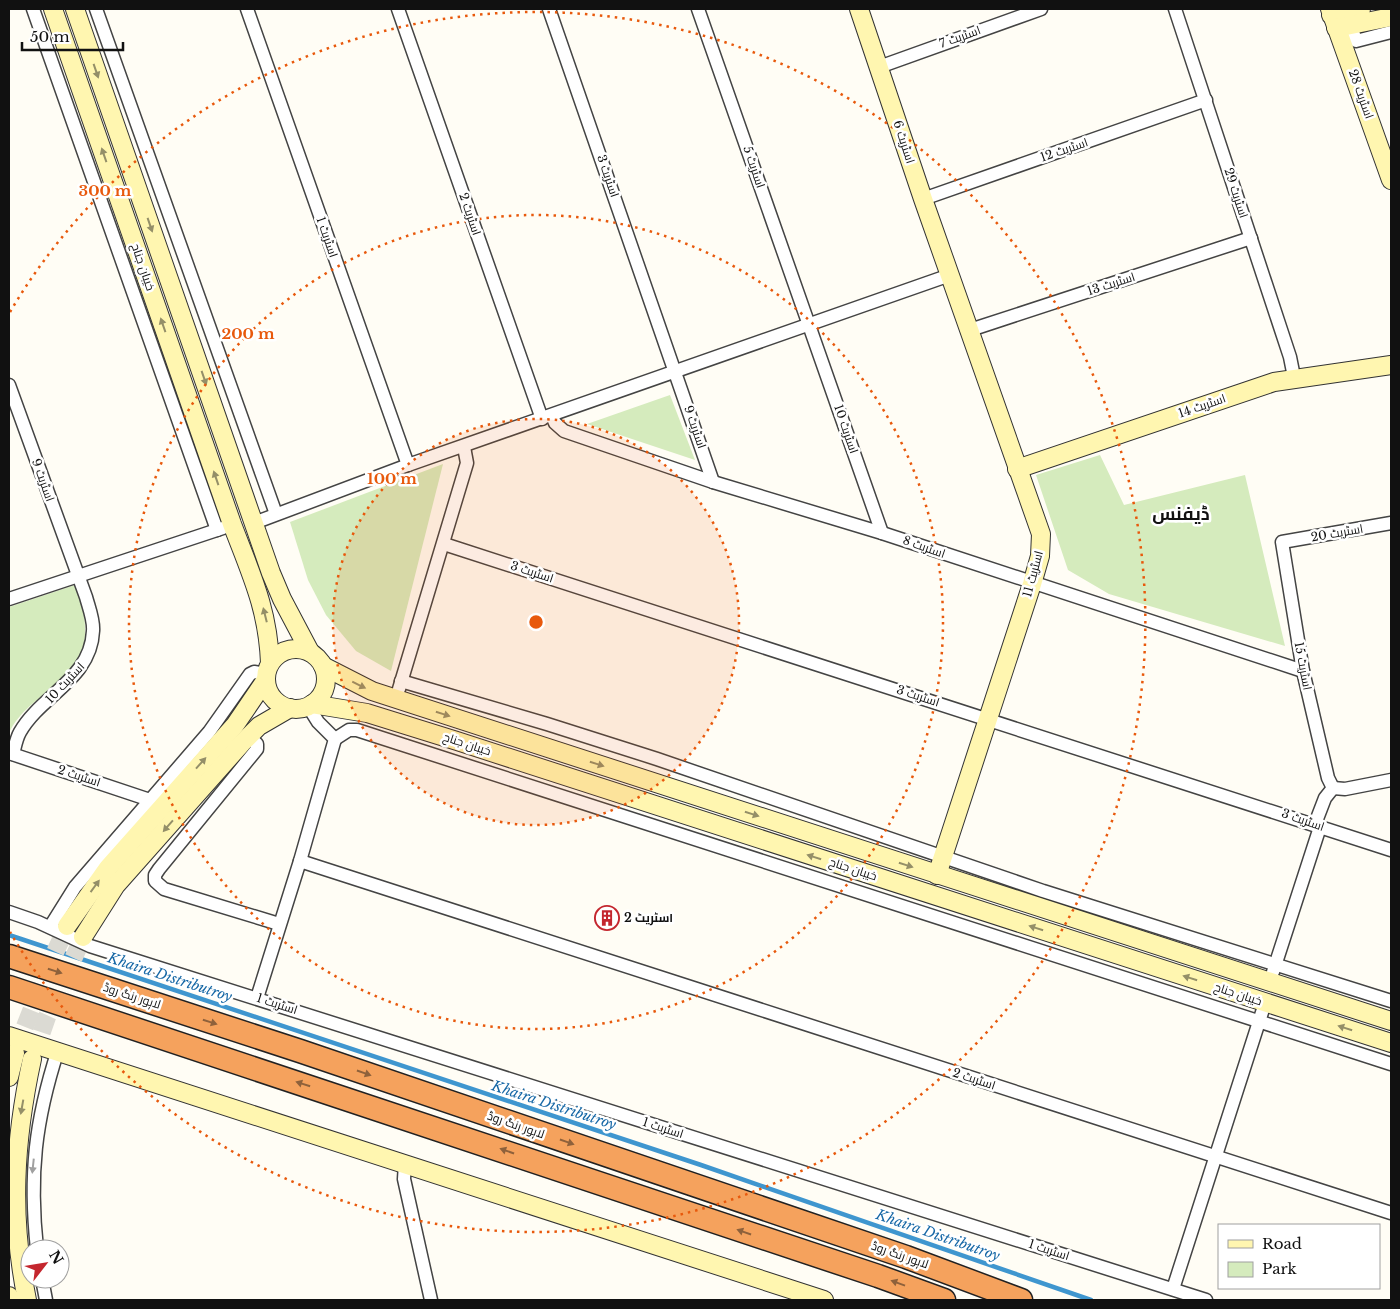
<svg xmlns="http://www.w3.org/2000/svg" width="1400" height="1309" viewBox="0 0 1400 1309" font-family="'Libre Baskerville',Cairo,serif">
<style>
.green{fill:#d5ebbd}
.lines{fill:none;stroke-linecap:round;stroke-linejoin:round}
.stream{stroke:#3f96cf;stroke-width:4.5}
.secondary-tunnel{stroke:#dbdad3;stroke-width:18;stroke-dasharray:18 9;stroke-linecap:butt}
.street-casing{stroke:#444;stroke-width:15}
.secondary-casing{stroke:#333;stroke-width:20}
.highway-casing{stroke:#222;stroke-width:25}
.street{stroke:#fff;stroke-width:12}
.secondary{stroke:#fff6b0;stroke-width:18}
.highway{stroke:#f5a25d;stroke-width:22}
.oneway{fill:#948f68}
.oneway2{fill:#8e613b}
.oneway3{fill:#a0a0a0}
.ring{fill:none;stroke:#e8590c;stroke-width:2.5;stroke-dasharray:2.5 5}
.labels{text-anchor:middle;stroke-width:5;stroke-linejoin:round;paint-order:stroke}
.street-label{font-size:12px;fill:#111;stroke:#fff}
.poi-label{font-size:12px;font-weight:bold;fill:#111;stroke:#fff;text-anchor:start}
.water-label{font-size:14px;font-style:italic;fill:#1768a6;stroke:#fff}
.district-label{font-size:18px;font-weight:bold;fill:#111;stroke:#fff}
.centre{fill:#e8590c;stroke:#fff;stroke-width:2.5}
.ring-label{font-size:15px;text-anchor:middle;font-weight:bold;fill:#e8590c;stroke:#fff;stroke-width:5;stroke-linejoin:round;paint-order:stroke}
</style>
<rect width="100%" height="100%" fill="#fffdf5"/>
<g class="green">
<path d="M670,395L695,460L587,424Z"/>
<path d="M1100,455L1124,505L1245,475L1285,646L1109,594L1068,570L1036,475Z"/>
<path d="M443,464L391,671L356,651L326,615L308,580L290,522Z"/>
<path d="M75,585C82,599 85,613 85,629C87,685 30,689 9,733V607Z"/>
</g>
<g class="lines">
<path class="stream" d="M9,935L701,1165L1091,1300"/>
<g class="secondary-tunnel">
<path d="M15,1052L48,968L67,926"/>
<path d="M33,1058L47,1017L83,937"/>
</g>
<defs>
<g id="street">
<path d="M33,9L217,530"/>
<path d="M96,9L276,514"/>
<path d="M247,9L408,465"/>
<path d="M398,9L542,419"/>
<path d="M549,9L713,482"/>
<path d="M698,9L882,533"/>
<path d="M1175,9L1290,357L1294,377"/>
<path d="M1351,26L1356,41L1391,32"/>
<path d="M879,67L1041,9"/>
<path d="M923,199L1206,100"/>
<path d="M970,330L1251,238"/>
<path d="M9,385L86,597C89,608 94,620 93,631C91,679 41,695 20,732C16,739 15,747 13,754"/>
<path d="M552,416L555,423L564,431L713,482L882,533L1303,671"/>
<path d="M254,523L408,465L950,275"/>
<path d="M444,544L1391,850"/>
<path d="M9,599L223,528"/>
<path d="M401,681L547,724L657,759L1043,891L1391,1001"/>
<path d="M399,689L467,463L464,447"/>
<path d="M248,735L257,744V749L159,869L155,875V881L164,889L279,924"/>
<path d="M335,739L349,730H357L1391,1064"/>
<path d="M9,753L150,800"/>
<path d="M1333,788L1328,778L1303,671L1282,542L1391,523"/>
<path d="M1333,788L1345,789L1391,780"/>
<path d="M1315,824L1325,798L1333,788"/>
<path d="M300,861L1391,1213"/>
<path d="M9,912L38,922L90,946L1206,1300"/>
<path d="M50,927L75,887L209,732L250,674L254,672L266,674"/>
<path d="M1273,972L1320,827"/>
<path d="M257,998L300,861L335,739L318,722L308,706"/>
<path d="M405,1163L404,1179L431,1300"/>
<path d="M37,1249C29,1175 35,1121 58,1050"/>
<path d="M42,1279L46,1300"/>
<path d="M1173,1289L1265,1003"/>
</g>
<g id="secondary">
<path d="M53,9L232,524C251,574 268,609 270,663"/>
<path d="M75,9L271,573L282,599L310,652"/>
<path d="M859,9L923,199L1041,534L1040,556L1032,584L937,875"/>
<path d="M1330,9L1391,180"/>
<path d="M1331,15L1361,9"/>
<path d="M1336,28L1391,17"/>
<path d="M1017,469L1274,382L1391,365"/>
<circle cx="296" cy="679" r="30"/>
<path d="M323,666L372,691L1391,1021"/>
<path d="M312,704L367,713L457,741L1391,1043"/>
<path d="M67,926L108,868L235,725L265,681"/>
<path d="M83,937L116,885L242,743L259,726L290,708"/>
<path d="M9,1036L824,1300"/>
<path d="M9,1077L15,1053"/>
<path d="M9,1296V1300"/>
<path d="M27,1300C10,1217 14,1142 32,1059"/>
</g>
<g id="highway">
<path d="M9,956L300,1051L906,1257L1021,1300"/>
<path d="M9,987L878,1276L944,1300"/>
</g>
</defs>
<use href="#street" class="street-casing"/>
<use href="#secondary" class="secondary-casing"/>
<use href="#highway" class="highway-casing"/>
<use href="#street" class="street"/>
<use href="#secondary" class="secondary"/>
<use href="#highway" class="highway"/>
</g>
<defs><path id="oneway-solid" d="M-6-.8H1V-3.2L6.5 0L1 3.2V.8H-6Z" transform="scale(1.25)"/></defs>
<g class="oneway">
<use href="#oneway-solid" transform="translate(96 71) rotate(71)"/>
<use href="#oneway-solid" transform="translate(104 155) rotate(-109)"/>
<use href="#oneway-solid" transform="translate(150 225) rotate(71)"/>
<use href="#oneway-solid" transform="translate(163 325) rotate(-109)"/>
<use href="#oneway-solid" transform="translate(204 378) rotate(71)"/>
<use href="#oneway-solid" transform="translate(216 478) rotate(-109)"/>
<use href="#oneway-solid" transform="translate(265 615) rotate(-104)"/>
<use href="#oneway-solid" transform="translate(359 685) rotate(26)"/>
<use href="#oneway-solid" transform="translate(443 714) rotate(18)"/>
<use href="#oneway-solid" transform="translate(201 763) rotate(-48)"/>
<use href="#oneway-solid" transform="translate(597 764) rotate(18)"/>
<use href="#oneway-solid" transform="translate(752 814) rotate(18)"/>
<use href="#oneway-solid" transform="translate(168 826) rotate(131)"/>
<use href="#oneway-solid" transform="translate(814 857) rotate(-162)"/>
<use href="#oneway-solid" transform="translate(906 865) rotate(18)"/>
<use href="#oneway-solid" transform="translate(95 886) rotate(-54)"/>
<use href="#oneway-solid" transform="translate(1036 928) rotate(-162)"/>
<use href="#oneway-solid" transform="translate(1190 978) rotate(-162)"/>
<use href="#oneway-solid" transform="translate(1345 1028) rotate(-162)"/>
<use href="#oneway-solid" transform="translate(22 1107) rotate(100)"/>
</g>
<g class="oneway2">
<use href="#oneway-solid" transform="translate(55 971) rotate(18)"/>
<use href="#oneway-solid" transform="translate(210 1022) rotate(18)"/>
<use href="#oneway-solid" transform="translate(364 1073) rotate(19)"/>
<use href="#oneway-solid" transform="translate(303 1084) rotate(-162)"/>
<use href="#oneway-solid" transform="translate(567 1142) rotate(19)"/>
<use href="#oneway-solid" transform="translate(507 1151) rotate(-161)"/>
<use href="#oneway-solid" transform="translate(744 1232) rotate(-161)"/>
<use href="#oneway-solid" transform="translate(898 1283) rotate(-160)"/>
</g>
<use class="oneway3" href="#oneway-solid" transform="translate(33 1166) rotate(96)"/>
<circle cx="536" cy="622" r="203" fill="#e8590c" fill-opacity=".12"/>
<g class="ring">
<circle cx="536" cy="622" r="203"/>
<circle cx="536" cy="622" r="407"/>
<path d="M10 312A610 610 0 1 1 10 932"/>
</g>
<defs>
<symbol id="building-ring" viewBox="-11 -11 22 22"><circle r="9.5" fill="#fff" stroke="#c4262e" stroke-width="1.5"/><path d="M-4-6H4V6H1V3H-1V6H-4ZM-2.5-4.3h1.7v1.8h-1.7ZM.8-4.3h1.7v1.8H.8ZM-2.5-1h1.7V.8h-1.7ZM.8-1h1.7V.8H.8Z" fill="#c4262e"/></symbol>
</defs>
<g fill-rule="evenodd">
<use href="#building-ring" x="593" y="904" width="28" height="28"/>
</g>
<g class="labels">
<g class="street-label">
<text transform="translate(960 37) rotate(-20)" y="4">اسٹریٹ 7</text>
<text transform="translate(1361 94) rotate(70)" y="4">اسٹریٹ 28</text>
<text transform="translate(904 142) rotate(72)" y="4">اسٹریٹ 6</text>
<text transform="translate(1064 150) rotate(-19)" y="4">اسٹریٹ 12</text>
<text transform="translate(754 167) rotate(71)" y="4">اسٹریٹ 5</text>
<text transform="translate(608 176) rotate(71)" y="4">اسٹریٹ 3</text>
<text transform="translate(1236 193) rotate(72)" y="4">اسٹریٹ 29</text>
<text transform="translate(470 214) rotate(71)" y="4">اسٹریٹ 2</text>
<text transform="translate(327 237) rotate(71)" y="4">اسٹریٹ 1</text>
<text transform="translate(143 267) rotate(71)" y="4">خیبان جناح</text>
<text transform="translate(1111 284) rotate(-18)" y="4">اسٹریٹ 13</text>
<text transform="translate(1202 406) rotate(-19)" y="4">اسٹریٹ 14</text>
<text transform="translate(695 427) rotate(71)" y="4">اسٹریٹ 9</text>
<text transform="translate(846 429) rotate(71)" y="4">اسٹریٹ 10</text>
<text transform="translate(43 480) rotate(70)" y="4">اسٹریٹ 9</text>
<text transform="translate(1337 533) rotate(-10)" y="4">اسٹریٹ 20</text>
<text transform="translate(924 547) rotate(19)" y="4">اسٹریٹ 8</text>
<text transform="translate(532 572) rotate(18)" y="4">اسٹریٹ 3</text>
<text transform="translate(1033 574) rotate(-75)" y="4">اسٹریٹ 11</text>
<text transform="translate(1303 666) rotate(79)" y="4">اسٹریٹ 15</text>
<text transform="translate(65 683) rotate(-47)" y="4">اسٹریٹ 10</text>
<text transform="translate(918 696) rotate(18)" y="4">اسٹریٹ 3</text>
<text transform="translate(467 744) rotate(18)" y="4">خیبان جناح</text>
<text transform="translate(79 776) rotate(18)" y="4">اسٹریٹ 2</text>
<text transform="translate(1303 820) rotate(19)" y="4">اسٹریٹ 3</text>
<text transform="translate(853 869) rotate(18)" y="4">خیبان جناح</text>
<text transform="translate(1238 994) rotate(18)" y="4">خیبان جناح</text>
<text transform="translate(132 996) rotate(18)" y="4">لاہور رنگ روڈ</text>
<text transform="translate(277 1004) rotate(18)" y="4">اسٹریٹ 1</text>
<text transform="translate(974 1079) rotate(18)" y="4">اسٹریٹ 2</text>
<text transform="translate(516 1125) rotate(19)" y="4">لاہور رنگ روڈ</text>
<text transform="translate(663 1128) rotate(18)" y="4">اسٹریٹ 1</text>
<text transform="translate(1049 1250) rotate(18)" y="4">اسٹریٹ 1</text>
<text transform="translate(900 1255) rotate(19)" y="4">لاہور رنگ روڈ</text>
</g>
<g class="poi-label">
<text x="624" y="922">اسٹریٹ 2</text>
</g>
<g class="water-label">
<text transform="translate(170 977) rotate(18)" y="5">Khaira Distributroy</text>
<text transform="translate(554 1105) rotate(18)" y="5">Khaira Distributroy</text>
<text transform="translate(938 1235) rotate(19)" y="5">Khaira Distributroy</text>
</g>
<g class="district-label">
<text x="1181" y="520">ڈیفنس</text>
</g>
</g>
<circle cx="536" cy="622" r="8" class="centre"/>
<g class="ring-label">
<text x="105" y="196">300 m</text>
<text x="248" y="339">200 m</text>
<text x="392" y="484">100 m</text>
</g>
<rect width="1400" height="1309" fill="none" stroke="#111111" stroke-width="20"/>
<rect x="1218" y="1224" width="162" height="65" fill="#ffffff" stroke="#a0a0a0"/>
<rect x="1228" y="1240" width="25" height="8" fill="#fff6b0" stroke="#a0a0a0"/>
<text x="1262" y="1249" font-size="15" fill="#111111">Road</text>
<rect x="1228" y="1262" width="25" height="15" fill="#d5ebbd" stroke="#a0a0a0"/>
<text x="1262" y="1274" font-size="15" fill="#111111">Park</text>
<g transform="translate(45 1264) rotate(59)"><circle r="24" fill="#ffffff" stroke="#a0a0a0"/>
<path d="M0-4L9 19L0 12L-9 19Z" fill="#c4262e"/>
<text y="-8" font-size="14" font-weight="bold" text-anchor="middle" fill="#111111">N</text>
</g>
<path d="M22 42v8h101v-8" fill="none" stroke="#111111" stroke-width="2.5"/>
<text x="30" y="42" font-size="15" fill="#111111" stroke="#ffffff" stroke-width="4" paint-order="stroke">50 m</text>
</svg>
